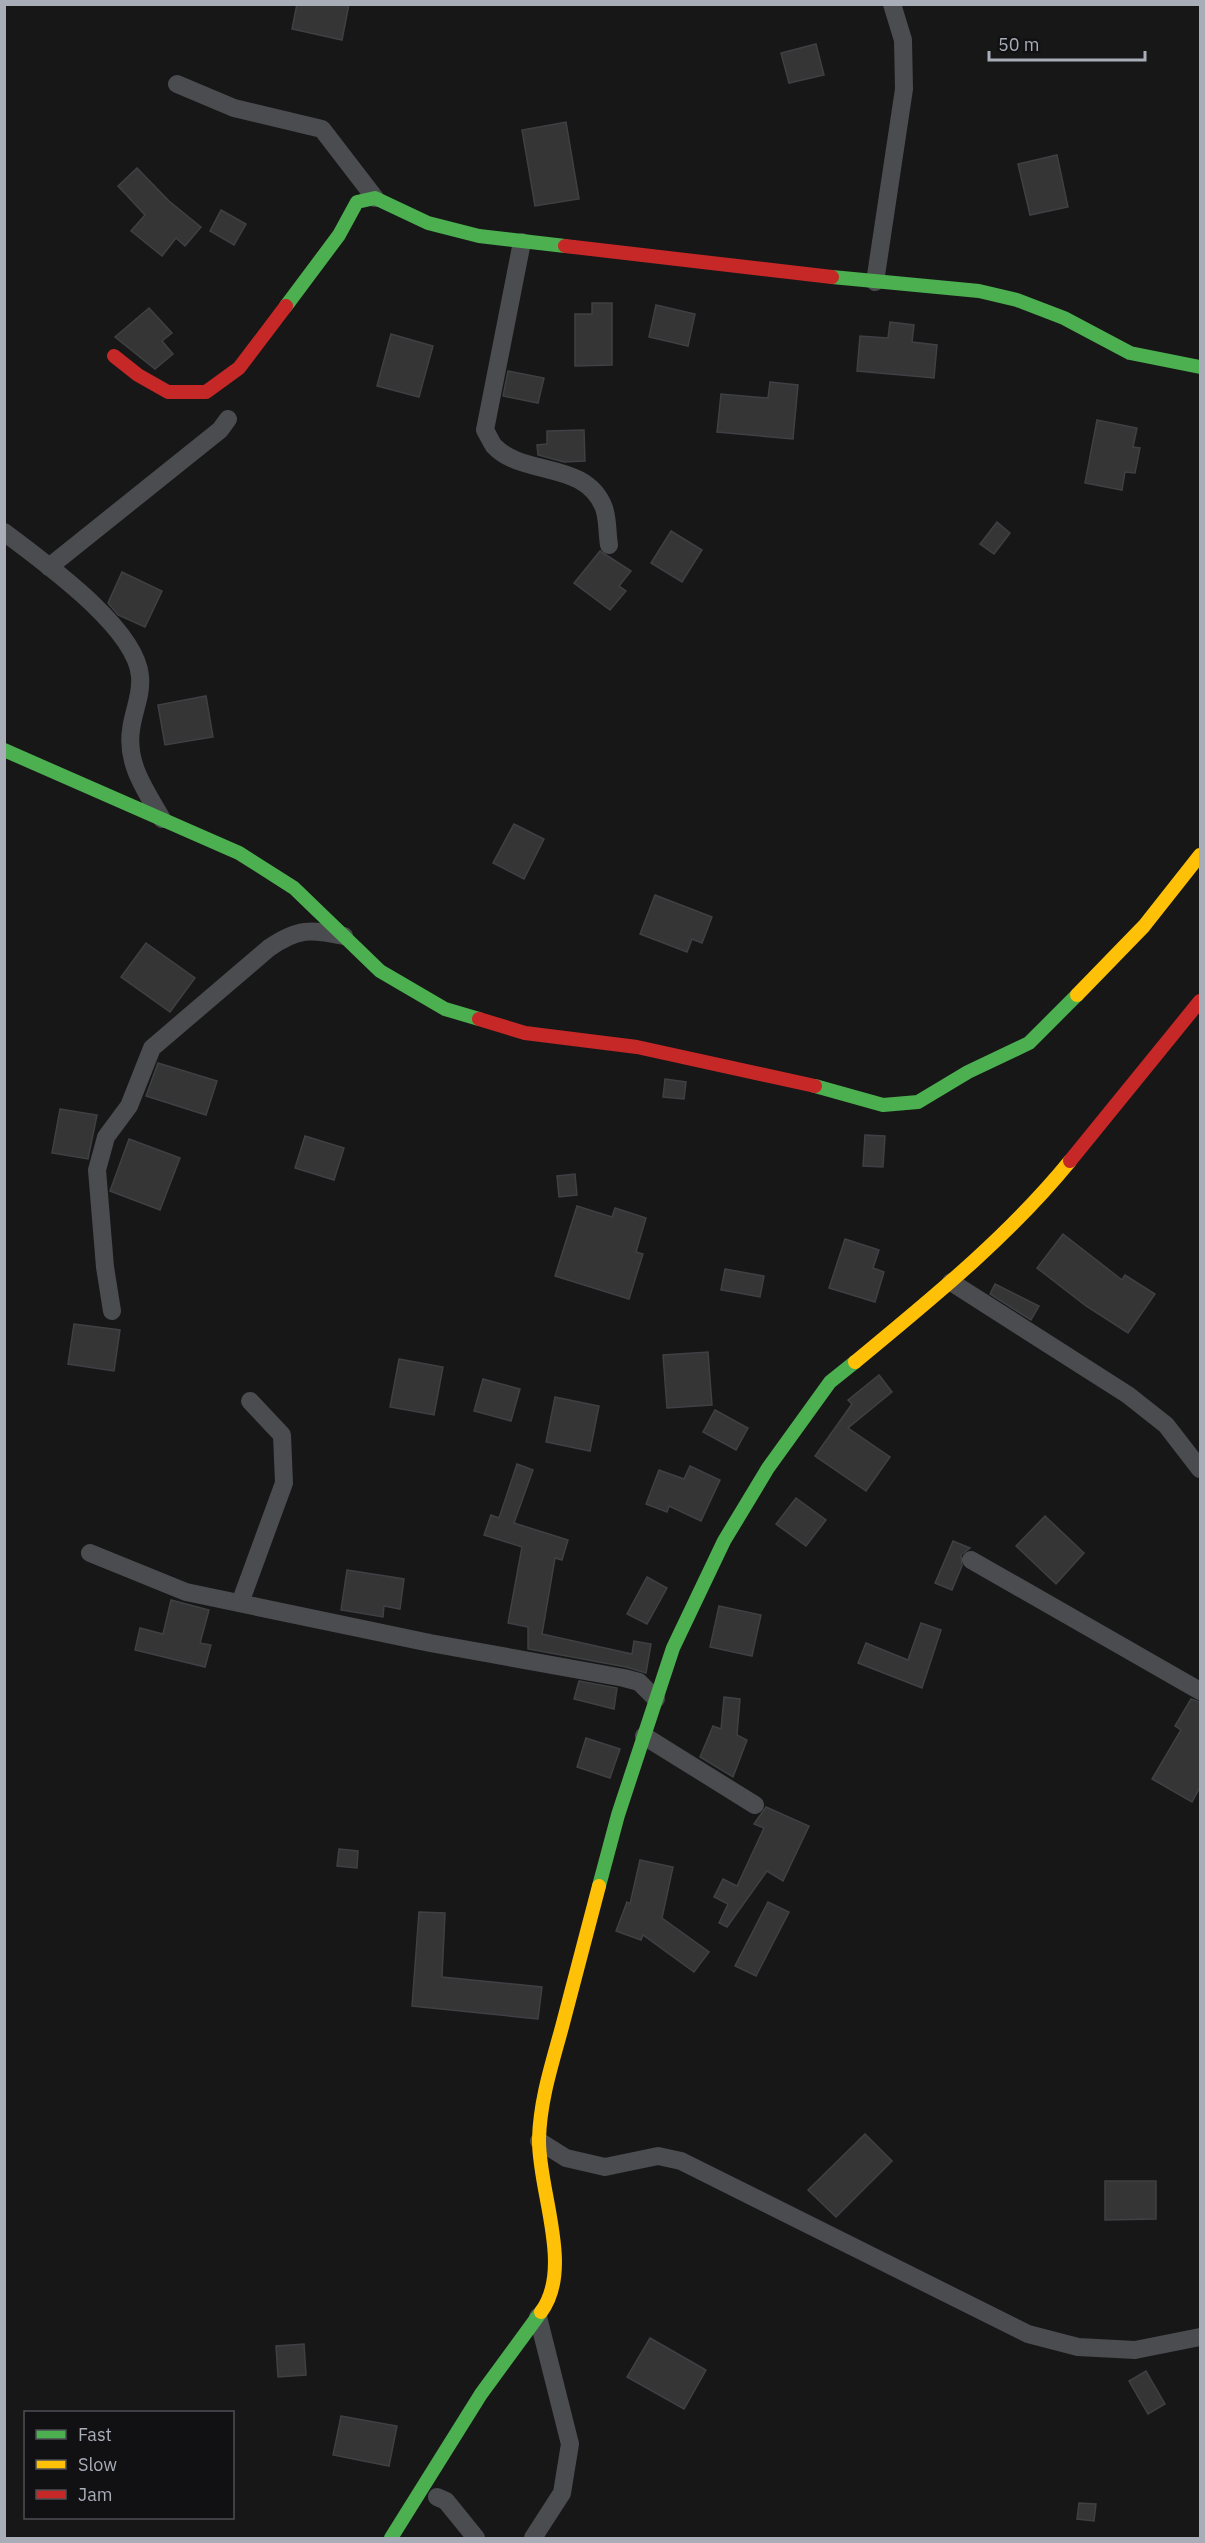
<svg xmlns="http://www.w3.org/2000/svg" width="1205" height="2543" viewBox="0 0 1205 2543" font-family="'IBM Plex Sans',sans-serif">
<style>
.building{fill:#353536;stroke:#3f4043;stroke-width:1.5}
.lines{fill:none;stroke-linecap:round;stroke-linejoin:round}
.street{stroke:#4b4c50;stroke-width:18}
.fast{stroke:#4caf50;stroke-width:14}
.slow{stroke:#ffc107;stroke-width:14}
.jam{stroke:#c62828;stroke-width:14}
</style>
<rect width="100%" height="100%" fill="#171717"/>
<g class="building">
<path d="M297,4H349L342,40L292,29Z"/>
<path d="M816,44L824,75L789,83L781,53Z"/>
<path d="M566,122L579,199L535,206L522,130Z"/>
<path d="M1057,155L1068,207L1030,215L1018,164Z"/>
<path d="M137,168L169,201L201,227L185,246L176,238L162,256L131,231L145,215L118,186Z"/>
<path d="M221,210L246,224L234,245L210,231Z"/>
<path d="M592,303H612V365L575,366V314H592Z"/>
<path d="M656,305L695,314L688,346L649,337Z"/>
<path d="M149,308L172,333L162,341L173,354L155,369L115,337Z"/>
<path d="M890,322L914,325L912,342L937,345L934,378L857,371L860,336L888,338Z"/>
<path d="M391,334L433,346L419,397L377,386Z"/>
<path d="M508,371L544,378L538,403L503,396Z"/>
<path d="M770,382L798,385L793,439L717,432L721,394L768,398Z"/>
<path d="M1097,420L1137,428L1133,447L1140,448L1135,473L1125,472L1122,490L1085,483Z"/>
<path d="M584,430L585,461L564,462L538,455L537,445L547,444V431Z"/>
<path d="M997,522L1010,533L994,554L980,544Z"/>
<path d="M671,531L702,550L682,582L651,563Z"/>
<path d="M600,551L631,571L619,586L626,591L610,610L574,583Z"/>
<path d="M122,572L162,591L145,627L118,615L108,603Z"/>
<path d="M206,696L213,737L165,745L158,705Z"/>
<path d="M514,824L544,839L524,879L493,863Z"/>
<path d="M655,895L712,917L702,943L692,939L687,952L640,934Z"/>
<path d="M146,943L195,978L170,1012L121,977Z"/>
<path d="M158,1063L217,1081L206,1115L146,1096Z"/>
<path d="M665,1079L686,1082L684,1099L663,1097Z"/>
<path d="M60,1109L97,1115L88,1159L52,1153Z"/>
<path d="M865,1135L885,1136L883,1167L863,1166Z"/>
<path d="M305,1136L344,1148L334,1180L295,1168Z"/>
<path d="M129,1139L180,1158L160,1210L110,1191Z"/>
<path d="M575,1174L577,1195L559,1197L557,1176Z"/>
<path d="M577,1206L612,1217L615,1208L646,1218L636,1252L643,1254L629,1299L555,1276Z"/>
<path d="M1063,1234L1122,1280L1125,1275L1155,1294L1128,1333L1086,1306L1037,1268Z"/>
<path d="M845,1239L879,1250L873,1268L884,1272L875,1302L829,1288Z"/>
<path d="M725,1269L764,1276L760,1297L721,1290Z"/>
<path d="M995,1284L1039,1306L1031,1320L990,1294Z"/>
<path d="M74,1324L120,1330L114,1371L68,1364Z"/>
<path d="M708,1352L712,1405L667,1408L663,1355Z"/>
<path d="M399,1359L443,1367L434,1415L390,1407Z"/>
<path d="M879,1375L892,1392L848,1428L890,1457L866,1491L815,1456L852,1404L848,1400Z"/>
<path d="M483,1379L520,1389L511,1421L474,1411Z"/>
<path d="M555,1397L599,1406L590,1451L546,1442Z"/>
<path d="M715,1410L748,1428L736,1450L703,1432Z"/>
<path d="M517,1464L533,1470L514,1523L568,1540L562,1560L555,1558L542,1634L632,1654L634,1641L651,1644L646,1673L626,1667L528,1649V1627L508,1623L522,1547L484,1535L491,1515L499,1518Z"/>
<path d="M690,1466L720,1480L701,1521L669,1506L667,1512L646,1504L659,1470L684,1479Z"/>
<path d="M796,1498L826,1520L806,1546L776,1524Z"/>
<path d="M1045,1516L1084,1553L1056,1584L1016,1546Z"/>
<path d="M953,1541L970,1548L961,1555L962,1566L952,1590L935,1583Z"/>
<path d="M347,1570L404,1579L400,1609L384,1606L383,1617L341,1610Z"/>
<path d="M647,1577L667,1588L647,1624L627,1614Z"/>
<path d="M171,1600L209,1610L200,1643L211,1645L205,1667L135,1650L140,1628L163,1634Z"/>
<path d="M719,1606L761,1615L752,1656L710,1647Z"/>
<path d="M921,1623L941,1630L922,1688L858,1663L866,1643L908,1660Z"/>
<path d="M579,1681L617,1688L614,1709L574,1699Z"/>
<path d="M724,1697L740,1699L737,1735L747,1740L733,1777L700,1757L713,1726L721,1729Z"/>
<path d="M1191,1699L1200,1702V1787L1192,1802L1152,1779L1181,1730L1175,1726Z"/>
<path d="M586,1738L620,1749L610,1778L577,1767Z"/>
<path d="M766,1807L809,1826L783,1881L767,1871L727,1927L719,1923L728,1904L714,1897L723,1879L737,1886L764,1828L754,1824Z"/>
<path d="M339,1849L358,1851L357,1868L337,1866Z"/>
<path d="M640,1860L673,1867L662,1918L709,1952L694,1972L643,1935L641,1940L616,1931L627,1902L630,1904Z"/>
<path d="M768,1902L789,1912L756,1976L735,1966Z"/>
<path d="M419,1912L445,1913L442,1977L542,1987L538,2019L412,2006Z"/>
<path d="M865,2134L892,2161L836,2217L808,2190Z"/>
<path d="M1105,2181H1156V2219L1105,2220Z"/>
<path d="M650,2338L706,2370L684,2409L627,2377Z"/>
<path d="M304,2344L306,2375L278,2377L276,2346Z"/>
<path d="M1146,2371L1165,2404L1148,2414L1129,2381Z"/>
<path d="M341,2416L397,2426L389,2466L333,2455Z"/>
<path d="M1079,2503L1096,2504L1094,2521L1077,2519Z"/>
</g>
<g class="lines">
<g class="street">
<path d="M177,84L234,108L322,129L375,198"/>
<path d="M522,242L485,430C488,435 491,442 494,446C523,477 586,460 604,508C608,519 607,533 609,545"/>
<path d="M875,282L904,89L903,40L892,4"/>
<path d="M4,532C42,561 136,627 140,676C142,695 133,712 131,730C126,764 146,791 162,819"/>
<path d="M49,567L220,430L228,419"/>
<path d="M951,1282L1128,1395L1166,1425L1200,1469"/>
<path d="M112,1311L105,1267L97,1170L106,1137L129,1106L152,1048L269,948C298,928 310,929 344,936"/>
<path d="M90,1553L186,1592L430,1643L624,1678L639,1682L656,1699"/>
<path d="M971,1560L1200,1691"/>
<path d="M240,1603L284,1483L282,1435L250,1401"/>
<path d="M644,1736L755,1805"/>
<path d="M539,2141L566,2158L605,2167L658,2156L681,2161L1028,2334L1078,2347L1135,2350L1200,2337"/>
<path d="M437,2497L446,2501L476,2538"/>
<path d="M533,2538L562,2493L570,2444L538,2317"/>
</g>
<g class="fast">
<path d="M832,277L979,291L1017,300L1064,318L1130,353L1200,367"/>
<path d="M286,306L339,235L357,202L375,198L428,223L479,236L565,246"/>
<path d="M4,750L239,853L294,888L380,971L445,1009L479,1019"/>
<path d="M815,1086L883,1105L918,1102L968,1072L1029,1043L1077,995"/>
<path d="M599,1886L618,1815L673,1648L724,1541L768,1468L830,1382L855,1362"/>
<path d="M391,2538L481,2394L541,2312"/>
</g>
<g class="slow">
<path d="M1077,995L1144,926L1200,855"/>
<path d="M855,1362C930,1300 1008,1237 1070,1161"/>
<path d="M541,2312C574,2268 538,2190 539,2139C540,2100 552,2064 562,2027C574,1980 587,1933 599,1886"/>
</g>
<g class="jam">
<path d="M565,246L832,277"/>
<path d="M114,356L138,375L168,392H206L239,368L286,306"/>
<path d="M479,1019L525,1033L637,1047L815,1086"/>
<path d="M1070,1161L1200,1001"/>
</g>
</g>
<rect width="1205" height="2543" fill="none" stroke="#a8adb8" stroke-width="12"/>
<rect x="24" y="2411" width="210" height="108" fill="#111113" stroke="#4d4f55" stroke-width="1.5"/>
<rect x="36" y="2430" width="30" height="9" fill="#4caf50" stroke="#4d4f55" stroke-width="1.5"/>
<text x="78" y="2441" font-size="18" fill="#a8adb8">Fast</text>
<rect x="36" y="2460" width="30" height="9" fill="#ffc107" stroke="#4d4f55" stroke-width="1.5"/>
<text x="78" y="2471" font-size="18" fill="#a8adb8">Slow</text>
<rect x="36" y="2490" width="30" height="9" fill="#c62828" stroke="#4d4f55" stroke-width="1.5"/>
<text x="78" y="2501" font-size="18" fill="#a8adb8">Jam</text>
<path d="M989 51v9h156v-9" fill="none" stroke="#a8adb8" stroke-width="3"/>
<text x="998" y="51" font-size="18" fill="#a8adb8" stroke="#111113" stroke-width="4.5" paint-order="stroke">50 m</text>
</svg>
